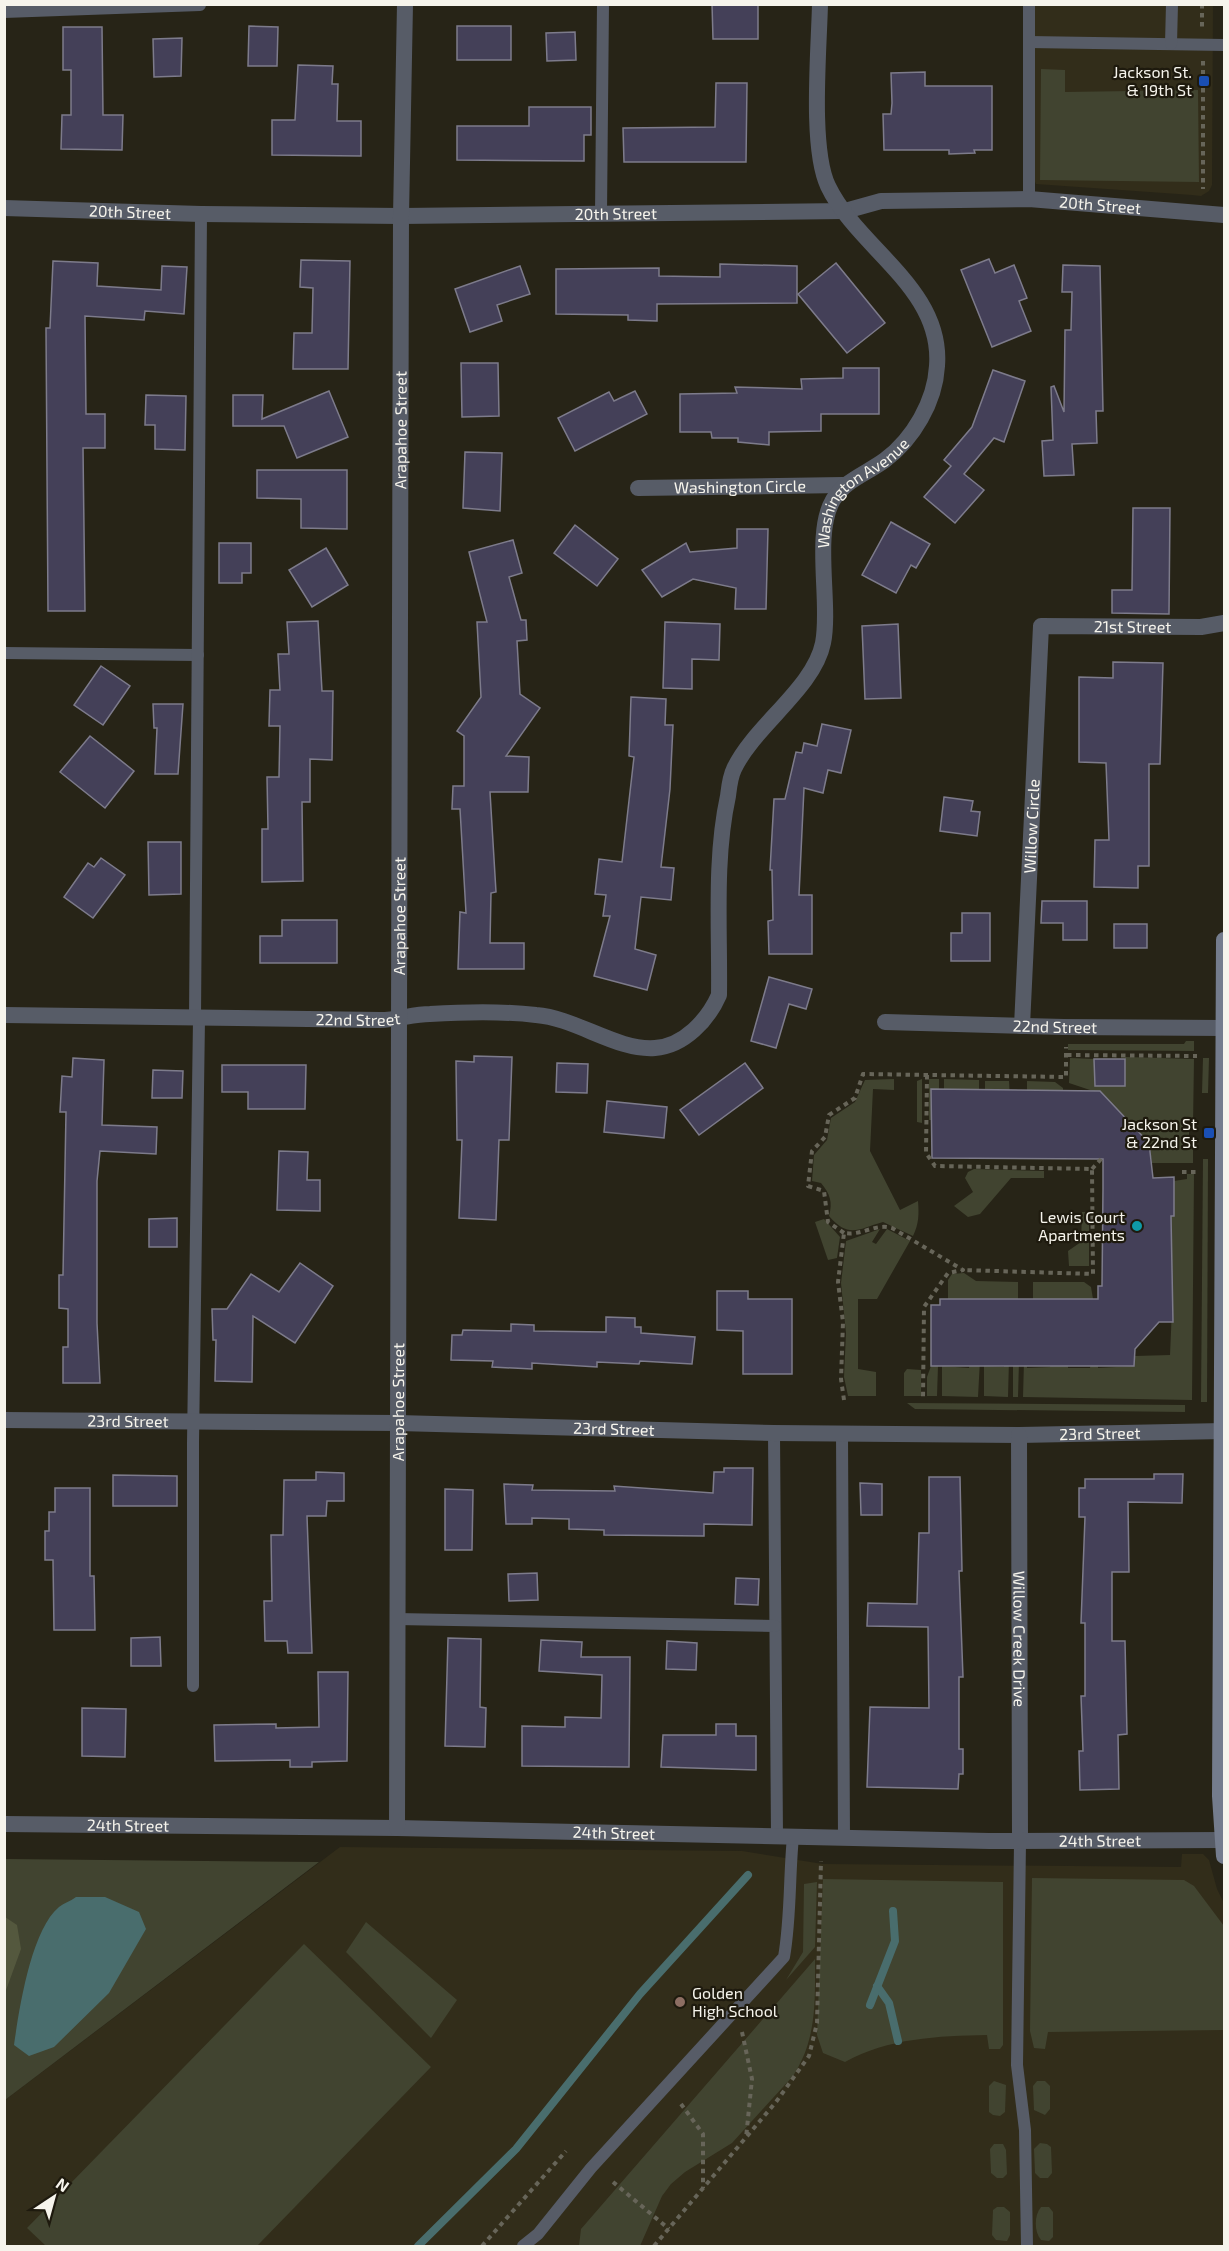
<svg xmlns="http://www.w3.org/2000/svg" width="1229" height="2251" viewBox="0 0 1229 2251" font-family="'Exo 2',sans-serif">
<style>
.built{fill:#322d1a}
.green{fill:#414430}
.forest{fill:#54583e}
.water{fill:#496d6d}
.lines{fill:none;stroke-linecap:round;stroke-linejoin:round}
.stream{stroke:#496d6d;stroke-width:8}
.building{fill:#444058;stroke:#7d7b8b;stroke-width:1.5}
.path{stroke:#676559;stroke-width:4;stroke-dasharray:4.5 4.5;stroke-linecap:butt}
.service{stroke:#575c67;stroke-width:12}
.minor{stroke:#575c67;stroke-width:16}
.secondary{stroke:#747c8d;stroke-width:16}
.transit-dot{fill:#1a4fb4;stroke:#1e1a0e;stroke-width:2}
.culture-dot{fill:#0f9aa8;stroke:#1e1a0e;stroke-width:2}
.education-dot{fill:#8d6e63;stroke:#1e1a0e;stroke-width:2}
.labels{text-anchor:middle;stroke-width:4.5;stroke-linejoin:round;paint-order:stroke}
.poi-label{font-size:16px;fill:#f6f4ec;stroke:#1e1a0e;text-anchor:end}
.street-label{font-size:16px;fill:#f6f4ec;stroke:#1e1a0e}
</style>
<rect width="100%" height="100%" fill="#272417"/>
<g class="built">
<path d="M1035,5H1213L1212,185L1209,191L1201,196L1192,195L1036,184L1032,176Z"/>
<path d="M340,1847L742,1851L823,1864L1181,1867L1182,1854H1203L1209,1860L1217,1889L1224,1903V2246H5V2100Z"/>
</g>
<g class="green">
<path d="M1041,69L1065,70V92L1198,90L1199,182L1040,180Z"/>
<path d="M1186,1041H1194V1051L1068,1050V1044H1184Z"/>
<path d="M1125,1057L1194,1059L1193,1125H1189V1140L1193,1141V1163H1152L1149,1143L1126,1118L1117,1114H1092L1093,1091L1069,1083L1070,1058L1094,1059L1095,1086H1125Z"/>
<path d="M1203,1058H1209L1208,1093H1202Z"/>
<path d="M894,1079V1090L873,1089L870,1151L900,1210L918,1201C919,1214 919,1224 913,1236L883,1222C858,1229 849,1239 829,1216C833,1202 830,1194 821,1183L812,1181L814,1155L827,1140L831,1118L855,1102L865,1080Z"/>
<path d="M922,1079V1123L917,1122V1081Z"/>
<path d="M929,1079H939V1090H931V1120H929Z"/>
<path d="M944,1079L979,1080V1099L944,1090Z"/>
<path d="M985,1081H1009L1010,1099L985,1090Z"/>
<path d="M1027,1081L1055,1082L1063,1088V1098L1027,1099Z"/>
<path d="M1203,1159H1208L1207,1402H1201Z"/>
<path d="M974,1169L1044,1171V1178H1011L980,1214L968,1217L954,1206L973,1192L965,1178L968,1172Z"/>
<path d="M1187,1174H1194L1192,1400L1023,1397L1024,1361H1027V1368L1050,1367L1051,1361L1068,1362V1368H1090L1091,1362H1098V1368L1134,1366L1135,1356L1170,1355L1173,1285L1164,1284L1171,1246V1223L1164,1222L1174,1181L1187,1179Z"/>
<path d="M1082,1212H1089V1266H1069L1068,1251L1081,1242Z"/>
<path d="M824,1219L840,1237L837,1258L828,1260L815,1222Z"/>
<path d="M880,1229L872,1242L876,1244L887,1229L910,1241L877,1299H858V1369L876,1372V1396H848L844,1377L846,1333L841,1283L846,1241Z"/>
<path d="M964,1273L976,1281L1018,1282V1299H948V1280L952,1274Z"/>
<path d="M1033,1282H1084L1091,1287L1093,1299L1033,1307Z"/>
<path d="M970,1359L980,1360L978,1397L942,1396V1366L969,1368Z"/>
<path d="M1004,1360H1009L1008,1397L984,1396V1366L1004,1367Z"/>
<path d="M1013,1361H1019L1018,1397H1013Z"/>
<path d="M931,1366H938L937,1396H927V1377Z"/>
<path d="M907,1369L921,1370V1396H904V1373Z"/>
<path d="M907,1403L1185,1405V1412L915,1409Z"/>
<path d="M5,1859L319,1862L5,2100Z"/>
<path d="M1032,1878L1184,1880L1194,1886L1224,1926V2030L1048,2032L1045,2049L1034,2048L1030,2031Z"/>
<path d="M823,1879L1003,1882V2045L1000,2049H989L987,2035C938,2036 888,2038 845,2062L823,2053L817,2035Z"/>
<path d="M817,1882L815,1947L786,1980L803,1952L804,1884Z"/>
<path d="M366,1922L457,2000L431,2038L346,1952Z"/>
<path d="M304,1944L431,2067L257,2246H46L27,2228Z"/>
<path d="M815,1959C815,2002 817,2039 793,2076L732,2143L685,2172L671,2184L662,2196L640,2246H579L581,2229Z"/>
<path d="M994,2081L1006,2085L1005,2112L1000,2116L993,2115L989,2112V2086Z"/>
<path d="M1037,2081H1045L1050,2086V2109L1045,2115L1034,2110L1033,2086Z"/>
<path d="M1040,2143L1047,2144L1051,2147L1052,2173L1048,2178H1040L1035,2173L1034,2149Z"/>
<path d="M994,2144H1003L1006,2150L1007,2174L1003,2178H997L991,2173L990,2149Z"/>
<path d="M997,2207H1004L1010,2212V2235L1007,2241L996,2240L992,2235L993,2210Z"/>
<path d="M1041,2207H1049L1053,2212V2237L1049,2241L1041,2240C1034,2232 1034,2215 1041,2207Z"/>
</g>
<path class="forest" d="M5,1917L17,1925L21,1949L5,1993Z"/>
<path class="water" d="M76,1897H105L139,1912L146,1929L109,1993L54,2047L29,2056L14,2045C19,2010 31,1930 59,1907C64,1903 71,1901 76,1897Z"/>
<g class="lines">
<g class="stream">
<path d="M877,1986L889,2003L898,2041"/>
<path d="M870,2005L895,1941L893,1911"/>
<path d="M418,2246L516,2149L640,1994L748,1875"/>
</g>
</g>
<g class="building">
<path d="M712,4H758V39H713Z"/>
<path d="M249,26L278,27L277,66H248Z"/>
<rect x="457" y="26" width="54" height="34"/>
<path d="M63,27H102L103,115H123L122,150L61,149L62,115H71V70H63Z"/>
<path d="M575,32L576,60L547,61L546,33Z"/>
<path d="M182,38L181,76L154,77L153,39Z"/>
<path d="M298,65L333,66L332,84H338L337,121H361V156L272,155V120H295Z"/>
<path d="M925,72V86H992V150H974L975,153L949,154V150H884L883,114H891L892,103L891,73Z"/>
<path d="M716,83H747L746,162H624L623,128L715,127Z"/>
<path d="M529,107H591V135H584V161L457,160V126H529Z"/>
<path d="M989,259L995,273L1014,265L1027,298L1019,301L1031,331L992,347L961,270Z"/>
<path d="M301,260L350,261L348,369H293L294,333H312L313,288L300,287Z"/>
<path d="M53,261L98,263L97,286L161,290L162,266L187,267L184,314L145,311L144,320L85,316L86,414H105V448H83L85,611H48L46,328H50Z"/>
<path d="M836,263L885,323L847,353L798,294Z"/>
<path d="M720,264L797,266V303L657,304V321L628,320V315L556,314V269L659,268V276L720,277Z"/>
<path d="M1063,265L1100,266L1103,411H1096L1097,443L1072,444L1074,475L1044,476L1042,441L1053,440L1051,387L1054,386L1064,412L1065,330H1071L1072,292H1062Z"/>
<path d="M520,266L530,294L497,305L502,321L470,332L455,289Z"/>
<path d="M461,363H498L499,416L462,417Z"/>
<path d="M843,368H879V414H821V431L769,432V445L738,442V438H712L711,432H680V394L737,393L735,387L802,389L801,379L843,378Z"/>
<path d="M993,370L1025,381L1004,442L994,438L964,474L984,490L955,523L924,497L951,466L944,460L972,427Z"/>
<path d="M329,391L348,437L297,458L284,426H233V395H263L262,419Z"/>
<path d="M635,391L647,414L575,451L558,418L609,392L614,401Z"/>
<path d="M146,395L186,396L185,450L155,449V425H145Z"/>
<path d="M465,452L502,453L500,511L463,508Z"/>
<path d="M257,470H347V529L301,528V499L257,498Z"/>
<path d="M1133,508H1170L1169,614L1112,613V590H1132Z"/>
<path d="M891,522L930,544L916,568L911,565L896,593L862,575Z"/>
<path d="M575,525L618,559L597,586L554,553Z"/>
<path d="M737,529H768L766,609H735L736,588L693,579L662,597L642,570L686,543L690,552L737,548Z"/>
<path d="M513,540L522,573L509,577L521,620H526L527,640L517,641L520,694L540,708L506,756L529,757L528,792H490L496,892L491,893L490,943H524V969H458L460,912L466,913L460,809H452L453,786H464V736L457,731L481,697L477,622H487L469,552Z"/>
<path d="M219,543H251V573H242V583H219Z"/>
<path d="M326,548L348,585L312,607L289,570Z"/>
<path d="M318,621L322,691H333L332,760L310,759V802H302L303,881L262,882V829H268L267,777H279L280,726H269L270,690H280L278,654H289L287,622Z"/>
<path d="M665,622L720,624L719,660L692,659V689L663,688Z"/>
<path d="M898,624L901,698L865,699L862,626Z"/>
<path d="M1113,662L1163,663L1160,764H1149V866H1138V888L1094,887L1095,840H1109L1106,763L1079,762V677L1113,678Z"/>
<path d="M101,666L130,686L103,725L74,705Z"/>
<path d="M631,697L666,699L665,725H673L670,789L661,867L674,868L671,900L641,897L635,949L656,955L647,990L594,976L610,916H603L606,895L595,894L599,859L622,862L634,757L629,756Z"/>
<path d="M153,704H183L178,774H155L157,728H154Z"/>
<path d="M822,724L851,730L841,773L828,770L823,793L804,788L799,895H812V954H769L768,921L773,920L772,870H770L774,799H785L796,752L802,753L804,743L817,746Z"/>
<path d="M90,736L134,771L105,808L60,772Z"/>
<path d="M944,797L973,801L971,811L980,812L977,836L940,831Z"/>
<path d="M148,842H181V894L149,895Z"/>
<path d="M101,858L125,875L93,918L64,897L88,863L94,867Z"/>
<path d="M1042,901H1087V940H1063V923H1041Z"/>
<path d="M962,913H990V961H951V933H962Z"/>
<path d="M282,920H337V963H260V936H282Z"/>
<rect x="1114" y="924" width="33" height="24"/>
<path d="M769,977L812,989L806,1009L789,1004L776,1048L751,1041Z"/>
<path d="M474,1056L512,1057L509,1140H499L496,1220L459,1218L462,1140H457L456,1061L474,1062Z"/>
<path d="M73,1058L104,1060L102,1125L157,1127L156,1154L100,1151L97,1181V1323L100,1383H63V1347H68V1309L59,1308V1275H63L66,1112H60L62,1076L72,1077Z"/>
<path d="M1094,1059H1125V1086H1095Z"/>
<path d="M557,1063L588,1064L587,1093L556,1092Z"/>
<path d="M745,1063L763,1088L699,1135L680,1110Z"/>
<path d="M222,1065H306L305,1109H248V1092H222Z"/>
<path d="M153,1070L183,1071L182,1098H152Z"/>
<path d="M931,1089L1100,1091L1149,1143L1153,1178L1174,1177V1216H1171L1173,1322H1159L1135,1349L1134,1366H931V1305H940V1299H1098V1286H1102L1103,1189V1159L932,1158Z"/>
<path d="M607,1101L667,1107L664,1138L604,1132Z"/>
<path d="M279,1151L308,1152L307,1180H320V1211L277,1210Z"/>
<path d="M177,1218V1247H149V1219Z"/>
<path d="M300,1263L333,1286L295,1343L253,1316L252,1382L215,1381L216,1340H213L212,1309H227L251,1274L279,1292Z"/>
<path d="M717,1291H748V1299H792V1374H743V1331L717,1330Z"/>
<path d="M606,1317L635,1318V1327H641V1333L695,1337L692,1364L640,1361L639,1364L597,1362V1367L532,1363V1369L492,1367L493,1361L451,1360L452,1335H462L463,1330L511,1331V1324L534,1325V1331L606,1332Z"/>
<path d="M724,1468H753L752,1525L704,1524V1536L604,1535V1530L569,1529V1519L532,1518V1524H506L504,1484L533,1485L532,1490L615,1491L614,1486L713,1493L714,1472H724Z"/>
<path d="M316,1472L344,1473V1501H327L326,1516H307L312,1653H288L287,1641H265L264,1601H272L271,1535H283L284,1480H316Z"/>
<path d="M1154,1474H1183L1182,1503L1128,1502L1129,1572H1112V1641H1125L1127,1734L1118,1735L1119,1789L1080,1790L1079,1751H1083L1081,1696H1085V1623H1081L1085,1517H1079V1488H1085V1479H1154Z"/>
<path d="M113,1475L177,1476V1506H113Z"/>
<path d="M929,1477H960L962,1571H959L963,1677H959V1749H963V1774H959L958,1789L867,1787L870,1707L929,1708L928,1627L867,1626L868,1603L917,1604L919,1533H929Z"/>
<path d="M860,1483L882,1484V1515H861Z"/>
<path d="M55,1488H90V1576H94L95,1630H54L53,1560H45V1531H49V1512H55Z"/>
<path d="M445,1489L473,1490L472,1550H445Z"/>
<path d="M537,1573L538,1600L509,1601L508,1574Z"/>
<path d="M736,1578L759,1579L758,1605L735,1604Z"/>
<path d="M160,1637L161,1666H131V1638Z"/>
<path d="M448,1638L481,1639L480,1707L486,1708L485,1747L445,1746Z"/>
<path d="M541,1640L582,1642L581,1657H630L629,1767L522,1766V1726L565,1727V1717L601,1718L602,1675L539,1671Z"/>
<path d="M667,1641L697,1643L696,1670L666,1669Z"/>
<path d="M318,1672H348L347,1761L312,1762V1767H290V1760L215,1761L214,1725L276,1724V1728L319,1727Z"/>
<path d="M82,1708L126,1709L125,1757L82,1756Z"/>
<path d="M716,1724H736V1736H756V1770L661,1767L663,1735H716Z"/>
</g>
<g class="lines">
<g class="path">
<path d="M1202,4V29"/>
<path d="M1203,61V189"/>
<path d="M1067,1055L1197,1056"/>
<path d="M927,1075L926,1153L935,1166L1092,1169L1093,1274L963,1270"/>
<path d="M1092,1169L1102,1158"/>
<path d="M1182,1172H1198"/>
<path d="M844,1233L828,1222L824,1191L808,1186L812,1151L825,1137L829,1115L855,1098L863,1074L1066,1077V1047"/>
<path d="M844,1400L841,1379L843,1322L838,1282L844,1233C862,1236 875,1223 892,1228L963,1270L948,1273L924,1307L923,1399"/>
<path d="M742,2032L752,2079L746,2138"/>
<path d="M681,2104L703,2134V2188"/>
<path d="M613,2182L669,2229"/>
<path d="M482,2246L566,2151"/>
<path d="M654,2246L776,2102L809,2056L817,2023L821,1861"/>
</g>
<g class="service">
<path d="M4,12L200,5"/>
<path d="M1029,42L1224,45"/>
<path d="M1171,44L1172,4"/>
<path d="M1029,199V4"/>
<path d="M601,214L603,4"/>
<path d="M4,653L198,655"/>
<path d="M195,1019L201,214"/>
<path d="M774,1433L777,1837"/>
<path d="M842,1434L844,1839"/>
<path d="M396,1619L775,1626"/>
<path d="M193,1686V1443L199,1019"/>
<path d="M1020,1842L1017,2065L1025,2130L1027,2246"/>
<path d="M523,2246L538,2234L591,2168L784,1957C791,1917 789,1877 793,1837"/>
</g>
<g class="minor">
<path id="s1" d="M4,208L201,214L401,216L845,211L881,201L1029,199L1224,215"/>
<path id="s2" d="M638,488L843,485"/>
<path id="s3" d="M4,1015L380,1020C397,1020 413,1014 430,1014C464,1012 502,1011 536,1015C576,1018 617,1051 655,1048C684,1046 708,1020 719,995C720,930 714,860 728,796C729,788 730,777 734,769C754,726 814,688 823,643C831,604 813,534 833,500C845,480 866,474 885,460C913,439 935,402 937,366C943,288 858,249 828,186C810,148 819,50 820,4"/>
<path id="s4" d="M885,1022L1064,1027L1224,1028"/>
<path id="s5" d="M1022,1026L1041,626L1201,627L1224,623"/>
<path id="s6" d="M4,1420L398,1423L774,1433L1019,1435L1224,1431"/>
<path id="s7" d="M1019,1435L1020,1842"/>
<path id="s8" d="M4,1824L397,1828L989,1841L1224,1840"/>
<path id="s9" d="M397,1828L401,216L405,4"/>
</g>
<path class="secondary" d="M1224,940L1220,1796L1224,1856"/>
</g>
<g class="transit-dot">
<rect x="1198" y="75" width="12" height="12" rx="3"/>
<rect x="1203" y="1127" width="12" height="12" rx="3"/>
</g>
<circle class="culture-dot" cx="1137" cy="1226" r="6"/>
<circle class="education-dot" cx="680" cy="2002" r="6"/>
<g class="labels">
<g class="poi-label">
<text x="1192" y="78">Jackson St.<tspan x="1192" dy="18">&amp; 19th St</tspan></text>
<text x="1197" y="1130">Jackson St<tspan x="1197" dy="18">&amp; 22nd St</tspan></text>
<text x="1125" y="1223">Lewis Court<tspan x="1125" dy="18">Apartments</tspan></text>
<text x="692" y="1999" text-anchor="start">Golden<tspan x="692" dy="18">High School</tspan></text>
</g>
<g class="street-label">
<text dy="6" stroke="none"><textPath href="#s1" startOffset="1098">20th Street</textPath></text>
<text dy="6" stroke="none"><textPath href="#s1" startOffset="126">20th Street</textPath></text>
<text dy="6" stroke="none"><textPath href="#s1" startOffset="612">20th Street</textPath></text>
<text dy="6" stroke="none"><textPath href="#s9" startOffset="1398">Arapahoe Street</textPath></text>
<text dy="6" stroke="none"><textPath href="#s2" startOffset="102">Washington Circle</textPath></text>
<text dy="6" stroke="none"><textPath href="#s3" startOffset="1294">Washington Avenue</textPath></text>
<text dy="6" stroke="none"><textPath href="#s5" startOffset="492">21st Street</textPath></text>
<text dy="6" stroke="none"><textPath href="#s5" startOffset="200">Willow Circle</textPath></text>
<text dy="6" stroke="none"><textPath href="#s9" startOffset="912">Arapahoe Street</textPath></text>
<text dy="6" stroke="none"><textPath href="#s3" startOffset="354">22nd Street</textPath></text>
<text dy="6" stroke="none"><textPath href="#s4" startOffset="170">22nd Street</textPath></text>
<text dy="6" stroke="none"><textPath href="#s9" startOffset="426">Arapahoe Street</textPath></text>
<text dy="6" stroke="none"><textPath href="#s6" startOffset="124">23rd Street</textPath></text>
<text dy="6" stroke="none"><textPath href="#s6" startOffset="610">23rd Street</textPath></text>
<text dy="6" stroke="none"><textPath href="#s6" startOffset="1096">23rd Street</textPath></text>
<text dy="6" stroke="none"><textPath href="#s7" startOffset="204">Willow Creek Drive</textPath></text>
<text dy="6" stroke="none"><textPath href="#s8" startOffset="124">24th Street</textPath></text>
<text dy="6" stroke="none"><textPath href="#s8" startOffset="610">24th Street</textPath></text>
<text dy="6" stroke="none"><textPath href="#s8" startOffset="1096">24th Street</textPath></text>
</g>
</g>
<rect width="1229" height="2251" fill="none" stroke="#f6f4ec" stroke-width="12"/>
<g transform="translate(54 2197) rotate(36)" stroke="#1e1a0e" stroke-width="4.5" paint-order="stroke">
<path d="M0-4.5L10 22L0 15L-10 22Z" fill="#f6f4ec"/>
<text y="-9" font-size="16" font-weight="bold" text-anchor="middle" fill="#f6f4ec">N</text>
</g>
</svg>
